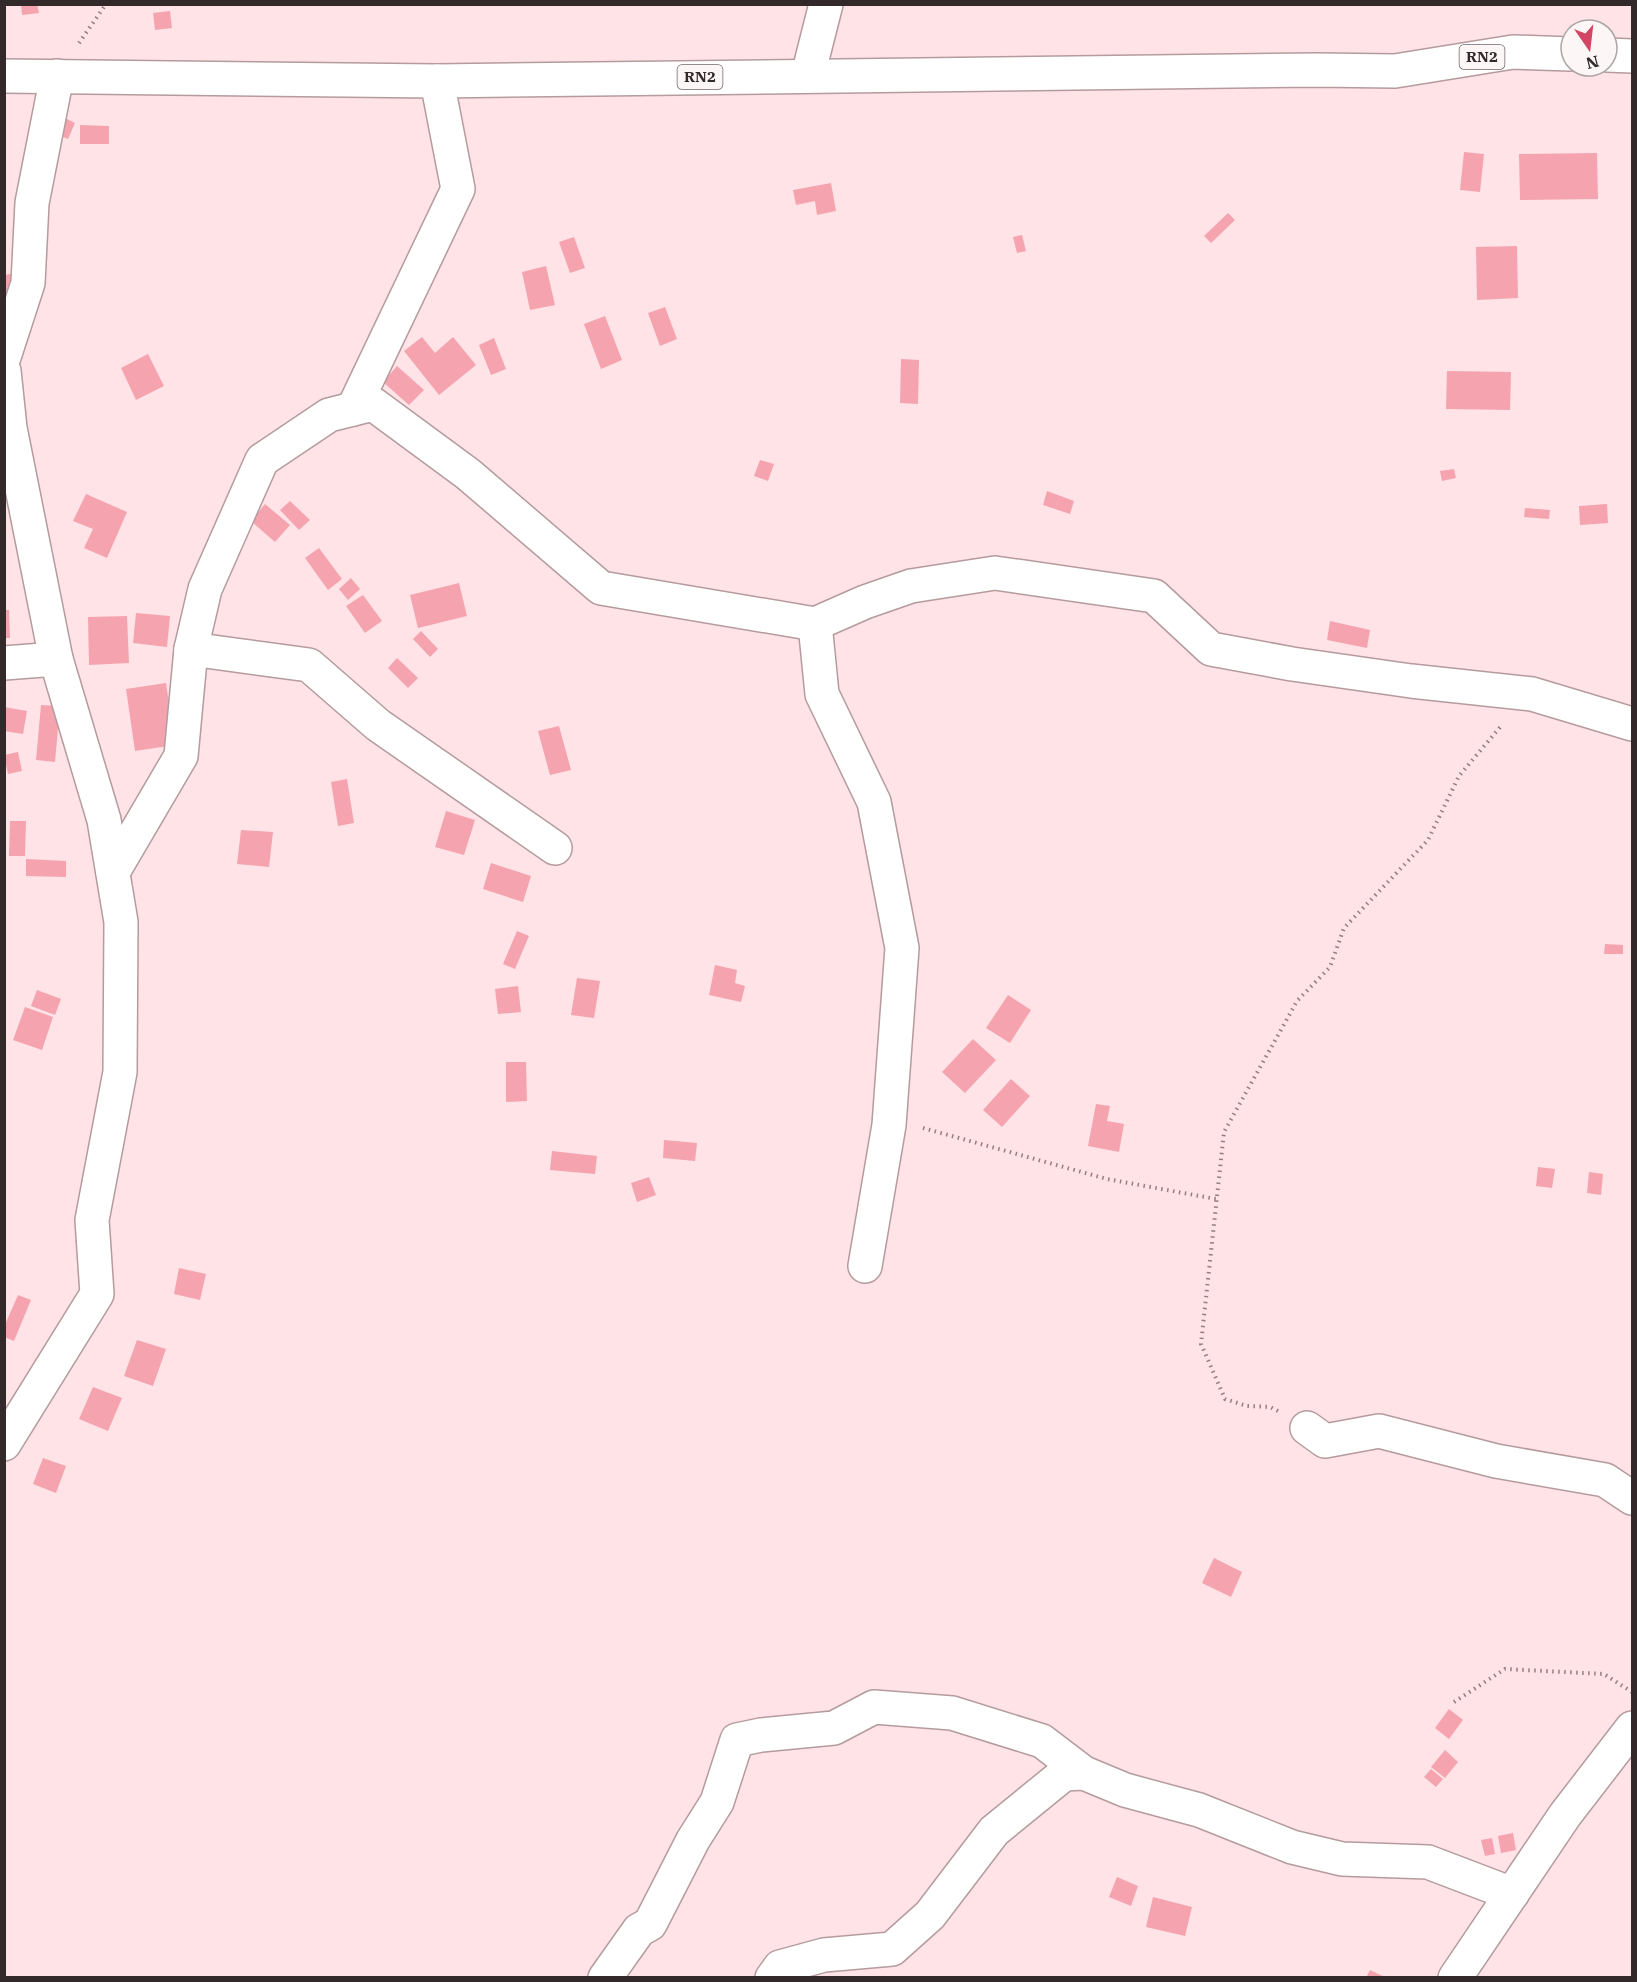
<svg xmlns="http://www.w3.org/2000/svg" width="1637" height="1982" viewBox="0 0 1637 1982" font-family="'IBM Plex Serif',serif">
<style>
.building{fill:#f5a4af}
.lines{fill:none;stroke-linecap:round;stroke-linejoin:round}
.street-casing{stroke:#b49b9d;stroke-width:36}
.highway-casing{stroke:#b49b9d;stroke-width:36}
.path{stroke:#927f81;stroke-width:4;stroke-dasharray:1.5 4.5;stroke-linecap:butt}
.street{stroke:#fff;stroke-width:33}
.highway{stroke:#fff;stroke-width:33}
.labels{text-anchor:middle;stroke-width:4.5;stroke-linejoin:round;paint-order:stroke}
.shield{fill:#fcf6f7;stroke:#706668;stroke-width:1.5}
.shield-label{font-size:15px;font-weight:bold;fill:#34292a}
</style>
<rect width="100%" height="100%" fill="#ffe3e6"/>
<g class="building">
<path d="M21,4H37L39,13L22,15Z"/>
<path d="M170,11L172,28L155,30L153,13Z"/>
<path d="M61,116L75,123L68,139L54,133Z"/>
<path d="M80,125L109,126V144H80Z"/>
<path d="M1464,152L1484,154L1480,192L1460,190Z"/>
<path d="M1597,153L1598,199L1520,200L1519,154Z"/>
<path d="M831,183L836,211L817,215L815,201L796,205L793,190Z"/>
<path d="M1228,213L1235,220L1211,243L1204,236Z"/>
<path d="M1022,235L1026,251L1017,253L1013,237Z"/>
<path d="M574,237L585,268L570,273L559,242Z"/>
<path d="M1517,246L1518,298L1477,300L1476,247Z"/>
<path d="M546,266L555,305L530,310L522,272Z"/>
<path d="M18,273L21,293L4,295V275Z"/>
<path d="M665,307L677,339L660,346L648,313Z"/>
<path d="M605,316L622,360L601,369L584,324Z"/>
<path d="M422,337L435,353L453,337L476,365L439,395L404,351Z"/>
<path d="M494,338L506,369L491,375L479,345Z"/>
<path d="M148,354L164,386L136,400L121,368Z"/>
<path d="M901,359L919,360L918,404L900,403Z"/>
<path d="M397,366L424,390L409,405L383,382Z"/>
<path d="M1447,371L1511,372L1510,410L1446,409Z"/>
<path d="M760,460L774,464L768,481L754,476Z"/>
<path d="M1454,469L1456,478L1442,481L1440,471Z"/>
<path d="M1047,491L1074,501L1070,514L1043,505Z"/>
<path d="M86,494L127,512L107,558L84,548L93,529L73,521Z"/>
<path d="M290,501L310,520L299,530L280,510Z"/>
<path d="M265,504L290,525L275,542L251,521Z"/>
<path d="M1607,504L1608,523L1580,525L1579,506Z"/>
<path d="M1525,508L1550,510L1549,519L1524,517Z"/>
<path d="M319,548L342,579L328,590L305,558Z"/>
<path d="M351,578L360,589L348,600L339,589Z"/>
<path d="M459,583L467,616L418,628L410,595Z"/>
<path d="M363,595L382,621L365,633L346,606Z"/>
<path d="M4,610H9L10,638H4Z"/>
<path d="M136,613L170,616L167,647L133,643Z"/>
<path d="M127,616L129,663L89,665L88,617Z"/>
<path d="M1330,621L1370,630L1367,648L1327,640Z"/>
<path d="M421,631L438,649L430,657L413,639Z"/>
<path d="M397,658L418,678L408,688L388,668Z"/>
<path d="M166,683L175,745L135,751L126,689Z"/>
<path d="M41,705L60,706L55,762L36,760Z"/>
<path d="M4,707L27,711L23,734L4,731Z"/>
<path d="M559,726L571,770L550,775L538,731Z"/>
<path d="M18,752L22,771L8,774L4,755Z"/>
<path d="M347,779L354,823L338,826L331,782Z"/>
<path d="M446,811L475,820L464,855L435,847Z"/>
<path d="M10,821H26L25,856H9Z"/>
<path d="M241,830L273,832L269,867L237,864Z"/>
<path d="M26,859L66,861V877L26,876Z"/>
<path d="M491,863L531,876L523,902L483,889Z"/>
<path d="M517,931L529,936L515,969L503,964Z"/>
<path d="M1605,944L1623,945V954H1604Z"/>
<path d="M715,965L737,970L735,983L745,986L741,1002L709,995Z"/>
<path d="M577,978L600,981L594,1018L571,1015Z"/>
<path d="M518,986L521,1012L498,1014L495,989Z"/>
<path d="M37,990L61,999L55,1015L31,1006Z"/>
<path d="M1008,995L1031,1010L1010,1043L986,1028Z"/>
<path d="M25,1007L53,1017L42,1050L13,1040Z"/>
<path d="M973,1039L996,1060L965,1093L942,1072Z"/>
<path d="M506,1062H526L527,1101L506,1102Z"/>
<path d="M1011,1079L1030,1096L1002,1127L983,1110Z"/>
<path d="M1096,1104L1110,1106L1107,1121L1124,1124L1119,1152L1088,1146Z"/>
<path d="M664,1140L697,1143L695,1161L663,1158Z"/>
<path d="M552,1151L597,1156L595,1174L550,1170Z"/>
<path d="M1538,1167L1555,1169L1552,1188L1536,1186Z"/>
<path d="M1589,1172L1603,1174L1601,1195L1587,1193Z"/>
<path d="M649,1177L656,1195L637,1202L631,1183Z"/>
<path d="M179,1268L206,1274L200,1300L174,1294Z"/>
<path d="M18,1295L31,1300L14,1341L4,1337V1327Z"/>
<path d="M137,1340L166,1349L153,1386L124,1376Z"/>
<path d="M93,1387L122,1398L108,1431L79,1419Z"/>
<path d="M43,1458L66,1466L56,1493L33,1484Z"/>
<path d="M1214,1558L1242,1572L1231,1597L1202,1583Z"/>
<path d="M1449,1709L1463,1720L1449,1739L1435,1728Z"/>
<path d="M1445,1750L1458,1762L1445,1778L1431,1767Z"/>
<path d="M1431,1769L1443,1779L1436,1787L1424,1777Z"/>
<path d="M1513,1833L1516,1850L1501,1853L1498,1836Z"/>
<path d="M1492,1838L1495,1854L1485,1856L1481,1840Z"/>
<path d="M1117,1877L1138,1886L1131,1906L1109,1897Z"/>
<path d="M1153,1897L1192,1907L1185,1936L1146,1927Z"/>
<path d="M1370,1970L1387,1978H1366Z"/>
</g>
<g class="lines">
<defs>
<g id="street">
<path d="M808,75L826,4"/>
<path d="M4,357L28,283L32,203L57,76"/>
<path d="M4,371L10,428L56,659L104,820L121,922L120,1072L92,1220L97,1294L4,1444"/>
<path d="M353,409L458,189L437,81"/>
<path d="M815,624L822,694L874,802L902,948L889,1125L865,1266"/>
<path d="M191,649L309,665L378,725L555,848"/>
<path d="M4,663L56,659"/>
<path d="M113,872L181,756L191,649L205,589L262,460L329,415L373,404L468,474L601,588L815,624L865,602L911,586L995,573L1154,596L1211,649L1292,664L1411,681L1532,694L1632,724"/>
<path d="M1307,1428L1325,1441L1379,1431L1496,1461L1605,1480L1632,1498"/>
<path d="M605,1978L639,1930L650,1924L693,1840L717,1802L737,1740L761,1735L834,1728L874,1707L952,1713L1042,1741L1084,1773"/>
<path d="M772,1978L780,1967L824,1955L892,1949L930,1915L994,1831L1064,1774L1084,1773L1125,1790L1199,1810L1292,1847L1342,1859L1428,1862L1512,1894"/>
<path d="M1455,1978L1565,1815L1632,1728"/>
</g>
<g id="highway">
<path d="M1607,55L1632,56"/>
<path d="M4,76L437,81L1316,70L1395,71L1513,52L1571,54"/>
</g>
</defs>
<use href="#street" class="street-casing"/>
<use href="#highway" class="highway-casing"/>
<g class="path">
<path d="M79,43L106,4"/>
<path d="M923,1128L1107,1179L1216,1199"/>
<path d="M1278,1411L1270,1407L1247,1406L1225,1399L1201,1344L1224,1132L1297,1001L1330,967L1344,928L1428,840L1459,776L1501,726"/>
<path d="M1454,1702L1505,1669L1604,1674L1632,1692"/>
</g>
<use href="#street" class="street"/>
<use href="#highway" class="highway"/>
</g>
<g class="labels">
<g class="shield">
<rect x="1459.5" y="45" width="45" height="24" rx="4.5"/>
<rect x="677.5" y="65" width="45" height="24" rx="4.5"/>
</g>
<g class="shield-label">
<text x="1482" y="62">RN2</text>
<text x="700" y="82">RN2</text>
</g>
</g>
<rect width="1637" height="1982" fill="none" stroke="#34292a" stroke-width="12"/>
<g transform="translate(1589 48) rotate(166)"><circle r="28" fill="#fcf6f7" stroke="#aca4a5" stroke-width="1.5"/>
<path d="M0-4.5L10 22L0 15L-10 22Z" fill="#d44465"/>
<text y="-9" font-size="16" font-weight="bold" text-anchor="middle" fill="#34292a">N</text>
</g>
</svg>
